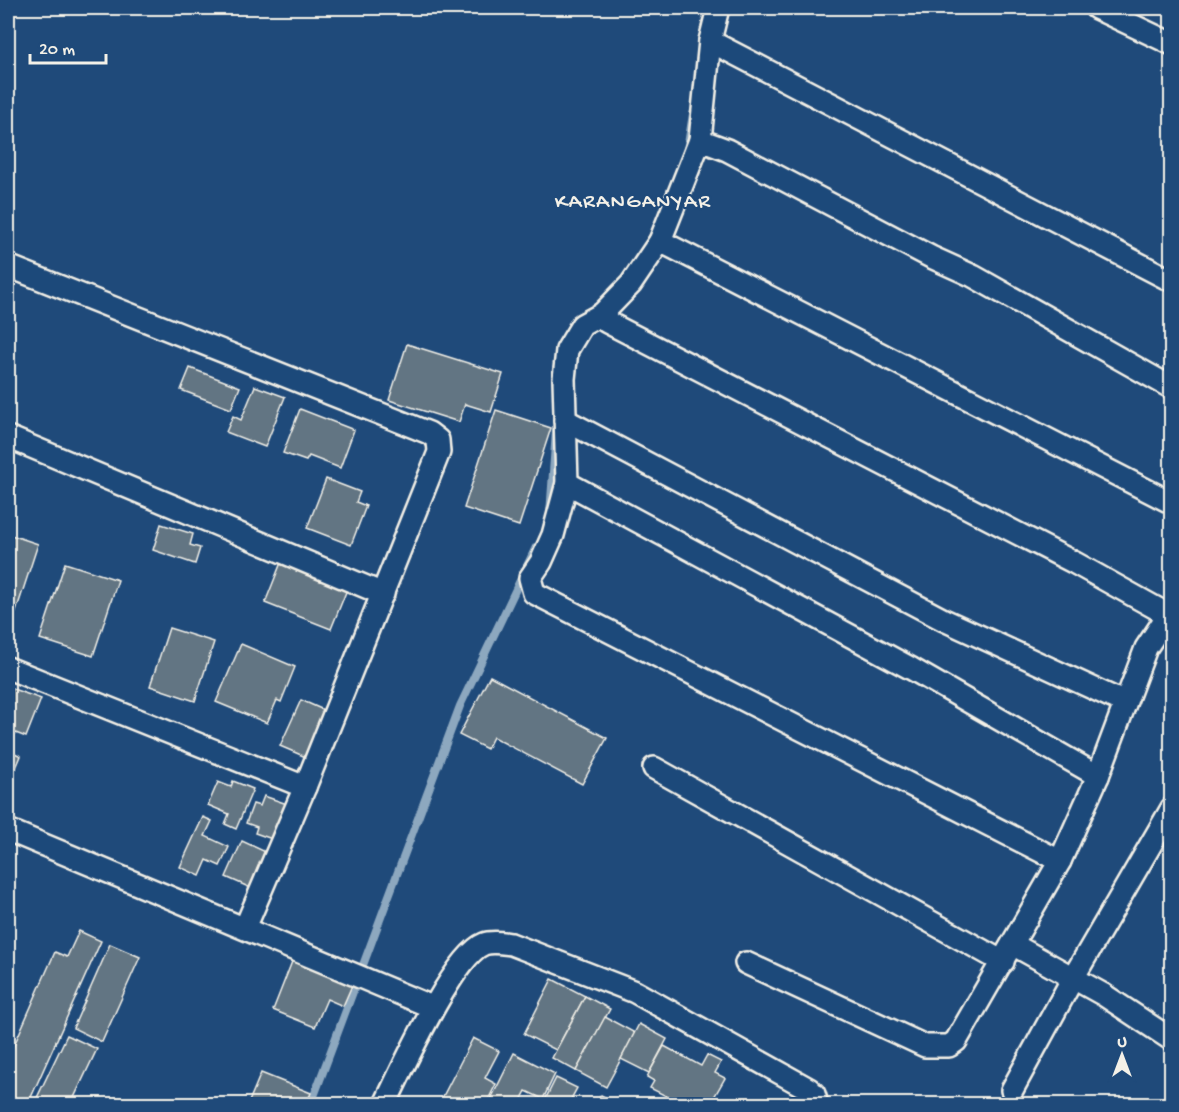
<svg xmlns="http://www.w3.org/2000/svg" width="1179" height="1112" viewBox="0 0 1179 1112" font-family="'Gochi Hand',sans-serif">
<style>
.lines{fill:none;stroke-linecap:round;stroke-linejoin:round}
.stream{stroke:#8da8bf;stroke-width:8}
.building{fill:#627583;stroke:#f4f1e8;stroke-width:1.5}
.minor-casing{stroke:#f4f1e8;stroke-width:26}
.minor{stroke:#1f4a7a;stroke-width:21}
.labels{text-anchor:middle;stroke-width:4.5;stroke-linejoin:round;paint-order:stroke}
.quarter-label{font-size:22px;letter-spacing:1.5px;fill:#f4f1e8;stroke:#1f4a7a}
</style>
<rect width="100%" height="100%" fill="#1f4a7a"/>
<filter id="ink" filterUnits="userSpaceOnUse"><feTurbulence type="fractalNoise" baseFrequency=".0167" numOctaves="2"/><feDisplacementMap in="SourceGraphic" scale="12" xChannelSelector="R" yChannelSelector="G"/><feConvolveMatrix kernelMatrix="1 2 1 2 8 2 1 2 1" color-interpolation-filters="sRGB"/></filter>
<g filter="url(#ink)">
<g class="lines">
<g class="stream">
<path d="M687,150L693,114"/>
<path d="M550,514L556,431"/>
<path d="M311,1104L460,706L536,547"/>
</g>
</g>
<g class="building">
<path d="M407,344L503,374L491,412L465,404L459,422L389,400Z"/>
<path d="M190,368L240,387L231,409L181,390Z"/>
<path d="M255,386L285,397L265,447L226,432L233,416L241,420Z"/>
<path d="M300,409L354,430L340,468L309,456L306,461L283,453Z"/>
<path d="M496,410L551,428L519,526L464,508Z"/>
<path d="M326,479L360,492L356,502L366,506L351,545L307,528Z"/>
<path d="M161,524L193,534L190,545L200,548L195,564L153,550Z"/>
<path d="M8,534L38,544L12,624L8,622Z"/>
<path d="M282,560L348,587L331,629L265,603Z"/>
<path d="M65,563L118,580L93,656L40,639Z"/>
<path d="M169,628L214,642L195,701L150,686Z"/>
<path d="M241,644L295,667L281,702L277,700L267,723L216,702Z"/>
<path d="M490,676L607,738L582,784L493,737L487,749L459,735Z"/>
<path d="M13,689L41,699L26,737L8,730V699Z"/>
<path d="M301,700L328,712L308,758L280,746Z"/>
<path d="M8,750L21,756L8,787Z"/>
<path d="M233,781L253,789L236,829L225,824L229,814L208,805L218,782L231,787Z"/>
<path d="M264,796L287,804L275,840L255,833L257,827L246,823L253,804L260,806Z"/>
<path d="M203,817L212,821L205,836L229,847L220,866L207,860L200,876L180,867Z"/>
<path d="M242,841L270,854L253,889L226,877Z"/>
<path d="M79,931L101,941L28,1104H8V1059L55,952L67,957Z"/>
<path d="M110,944L140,957L102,1042L73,1028Z"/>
<path d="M293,959L353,983L343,1006L327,999L315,1027L273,1010Z"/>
<path d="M552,979L585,996L556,1050L524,1034Z"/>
<path d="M585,996L610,1009L576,1071L552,1058Z"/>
<path d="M605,1017L635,1033L606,1087L576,1071Z"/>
<path d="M639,1024L667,1039L649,1073L621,1059Z"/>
<path d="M67,1035L97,1049L71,1104H34Z"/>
<path d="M473,1038L499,1051L485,1078L496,1084L486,1104H439Z"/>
<path d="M664,1046L701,1066L707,1055L721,1062L715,1073L725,1078L710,1104H682L650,1088L654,1081L647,1077Z"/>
<path d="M514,1053L555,1074L543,1099L526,1091L519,1104H491L489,1103Z"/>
<path d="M261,1073L311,1093L306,1104H248Z"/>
<path d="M556,1078L577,1088L570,1101L576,1104H543Z"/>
<path d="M601,1095L616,1103V1104H596Z"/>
</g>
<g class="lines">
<defs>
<g id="minor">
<path d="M1096,8L1172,44"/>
<path d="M710,41L718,8"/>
<path d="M700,140L727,150L931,257L973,276L1172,388"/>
<path d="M660,241L1172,503"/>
<path d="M8,266L429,433L438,440L439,452L305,787L245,928"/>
<path d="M602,314L607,322L1075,563L1172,617"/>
<path d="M565,420L944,620L1125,703"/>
<path d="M8,437L383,594"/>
<path d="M567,483L912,669L1098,776"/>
<path d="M8,668L305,787"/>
<path d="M654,768L1003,962"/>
<path d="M8,830L432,1007"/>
<path d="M1060,861L534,593L530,578L541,562L553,535L567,483L564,379L567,350L582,325L602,314L631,284L660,241L700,140L710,41L1172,281"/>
<path d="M1014,945L1104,995L1172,1040"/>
<path d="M746,963L925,1046H949L956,1041L1060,861L1098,776L1146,648L1162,624L1172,617"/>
<path d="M1012,1090L1073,978L1172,808"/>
<path d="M385,1104C401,1072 453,956 484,944C492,941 503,943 511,944L635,992L809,1089L814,1094L817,1104"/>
</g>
</defs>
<use href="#minor" class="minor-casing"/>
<use href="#minor" class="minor"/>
</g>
</g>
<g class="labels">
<g class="quarter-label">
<text x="633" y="207">KARANGANYAR</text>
</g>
</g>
<rect width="1179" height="1112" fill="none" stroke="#1f4a7a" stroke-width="30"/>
<rect x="15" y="15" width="1149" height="1082" fill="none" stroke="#f4f1e8" stroke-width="2" filter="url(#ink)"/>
<g transform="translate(1122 1055)" stroke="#1f4a7a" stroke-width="4.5" paint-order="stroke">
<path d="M0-4.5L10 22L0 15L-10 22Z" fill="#f4f1e8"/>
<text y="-9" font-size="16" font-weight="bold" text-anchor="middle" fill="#f4f1e8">U</text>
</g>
<path d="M30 54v9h76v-9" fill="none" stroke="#f4f1e8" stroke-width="3"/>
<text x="39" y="54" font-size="18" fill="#f4f1e8" stroke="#1f4a7a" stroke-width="4.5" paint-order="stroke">20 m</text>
</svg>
